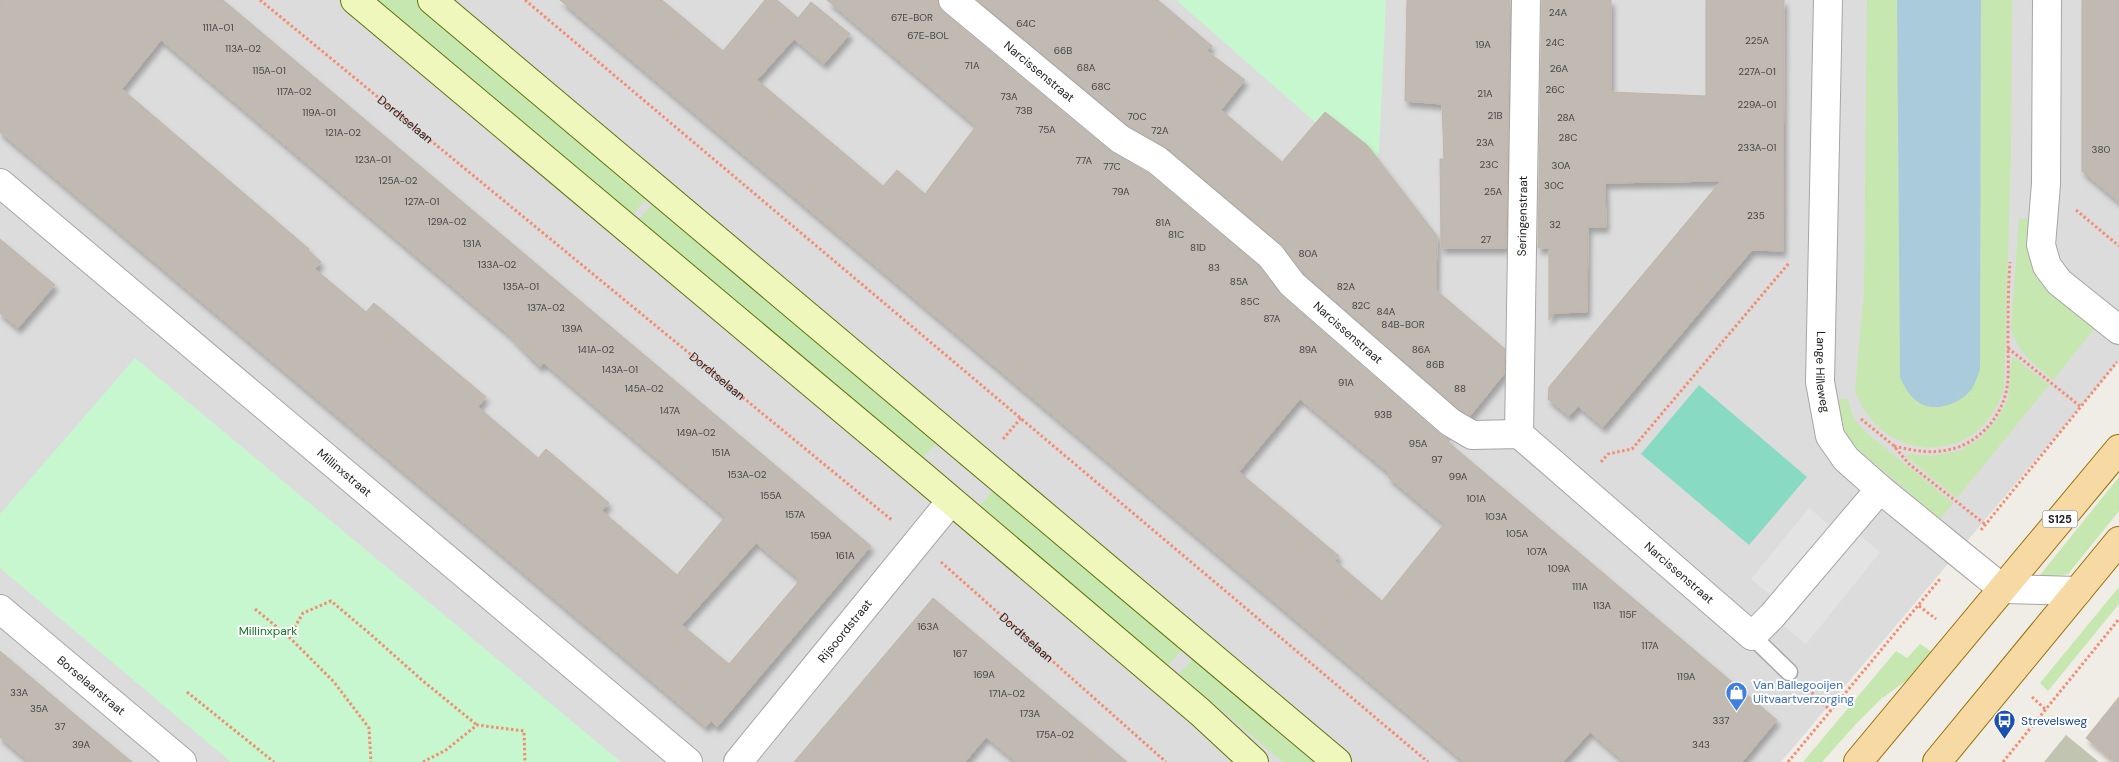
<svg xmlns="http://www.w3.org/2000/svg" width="2119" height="762" viewBox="0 0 2119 762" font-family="'DM Sans',sans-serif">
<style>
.residential{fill:#dddcdc}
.construction{fill:#c2c4b2}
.grass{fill:#c6e7af}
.park{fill:#c6f7ce}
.pitch{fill:#88dbc2}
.parking{fill:#e3e3e3}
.water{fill:#a9cbdb}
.building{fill:#c0bab3;stroke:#c1b5a9;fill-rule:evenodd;filter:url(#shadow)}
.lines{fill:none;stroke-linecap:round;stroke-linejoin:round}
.service-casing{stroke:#a6a6a6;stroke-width:19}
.minor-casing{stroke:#a6a6a6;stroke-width:30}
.secondary-casing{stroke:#5e730a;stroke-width:30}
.primary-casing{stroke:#937107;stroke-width:30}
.path{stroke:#f38c73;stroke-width:3;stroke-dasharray:2.5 2.5;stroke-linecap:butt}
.service{stroke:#fff;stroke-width:16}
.minor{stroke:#fff;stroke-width:28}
.secondary{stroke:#eff7bd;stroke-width:28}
.primary{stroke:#f7daa3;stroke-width:28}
.labels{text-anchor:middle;stroke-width:4;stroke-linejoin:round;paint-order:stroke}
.number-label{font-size:10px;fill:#474644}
.shield{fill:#fff;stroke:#626262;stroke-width:1}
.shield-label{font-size:11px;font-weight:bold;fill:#1f1f1f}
.street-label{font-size:12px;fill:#1f1f1f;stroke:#fff}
.park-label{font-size:12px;fill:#117a23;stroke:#fff}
.shop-label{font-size:12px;fill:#366cbe;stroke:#fff;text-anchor:start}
.transit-label{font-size:12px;fill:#164399;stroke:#fff;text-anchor:start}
</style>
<defs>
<filter id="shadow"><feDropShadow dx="3" dy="5.5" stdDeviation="2.5" flood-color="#0004"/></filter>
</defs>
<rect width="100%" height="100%" fill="#f0ede6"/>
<path class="residential" d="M0,0H2119V361L1781,762H0Z"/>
<path class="construction" d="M2066,735L2099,762H2044Z"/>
<g class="grass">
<path d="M369,0H416L649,196L629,219Z"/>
<path d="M1867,0H1897L1900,377L1911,396L1925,406L1980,369L1981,0H2012L2011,152L2004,388C1981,468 1881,466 1855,390L1864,291Z"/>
<path d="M655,201L938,441L919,463L635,224Z"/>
<path d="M2019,218L2031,219C2031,232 2028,254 2031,266C2036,286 2079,315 2095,328L2053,380C2032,363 2019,354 2011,328Z"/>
<path d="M2012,358H2015L2049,385L1957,498L1906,457L1908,454L1931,456L1959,451L1980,439L1999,416L2008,399Z"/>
<path d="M1833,399H1848L1853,417L1863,430L1953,503L1940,519L1847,440L1838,426Z"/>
<path d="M2119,477V511L2068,574L2036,580Z"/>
<path d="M996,487L1183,648L1167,667L980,506Z"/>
<path d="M2119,587V604L2048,691L2040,683Z"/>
<path d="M1920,644L1932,652L1910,678L1881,699L1855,725L1822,762H1803L1896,651L1907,658Z"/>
<path d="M1196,656L1320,762H1283L1179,674Z"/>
</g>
<g class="park">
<path d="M1176,0H1386L1379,153L1375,163L1366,167Z"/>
<path d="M135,358L621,762H231L0,568V514Z"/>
</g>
<path class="pitch" d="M1699,385L1807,477L1749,545L1641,454Z"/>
<path class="parking" d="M1809,508L1840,534L1847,525L1880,552L1806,644L1772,616L1782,604L1751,579Z"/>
<path class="water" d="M1897,0H1981L1980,369C1978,375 1976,381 1973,387C1963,403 1934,414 1918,402C1909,396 1904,386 1900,377Z"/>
<g class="building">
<path d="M0,0H223L871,546L717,727L711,721L706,727L0,132ZM161,40L508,334L540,367L544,363L725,517L677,575L602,511L609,503L546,449L538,458L478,407L486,397L374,303L366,312L315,269L321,262L308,250L309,249L122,89ZM756,543L800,580L729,664L682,625Z"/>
<path d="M560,0H662L723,51L765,0H777L798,18L811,2L850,34L824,64L794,39L757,80L883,186L897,170L925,194L976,126L827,0H938L939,6L943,12L1110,151L1148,173L1260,267L1282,296L1440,434L1450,440L1448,442L1777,720L1742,762H1624L1590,732L1563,762H1464ZM1300,399L1390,474L1388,477L1444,524L1382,601L1335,561L1339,556L1239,472Z"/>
<path d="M977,0H1158L1212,46L1207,51L1245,80L1221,110L1282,162L1325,112L1367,145L1437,236L1436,290L1505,349L1504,374L1470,416L1459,409L1304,273L1281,244L1167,148L1129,126Z"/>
<path d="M1407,0H1510L1506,248H1441L1440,159H1444L1442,104L1405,101Z"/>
<path d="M1542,0H1611V92L1706,96V0H1784L1783,251L1752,250L1603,427L1578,406L1569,416L1548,399L1549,387L1721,181L1605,183L1606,227H1588L1587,312L1554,313L1549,320V248H1538Z"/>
<path d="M2082,0H2119V202L2082,171Z"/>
<path d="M0,239L55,285L18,328L0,313Z"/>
<path d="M933,598L1032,682L1127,762H1016L986,737L965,762H794Z"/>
<path d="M0,651L79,718L132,762H29L0,737Z"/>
<path d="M2119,697V762H2115L2086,738Z"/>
</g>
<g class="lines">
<defs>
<path id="service" d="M1752,636L1789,672"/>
<g id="minor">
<path id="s3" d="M953,0L1120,139L1157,160L1271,256L1292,284L1450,422L1472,435L1519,434L1752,636L1772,616L1880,489"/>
<path id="s4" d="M1828,0L1820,382L1830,436L1846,459L1880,489L1961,555L2003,589L2078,591"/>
<path d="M2047,0L2046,184L2041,245L2047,266L2059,282L2119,330"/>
<path id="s5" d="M0,183L688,762"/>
<path id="s6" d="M1519,434L1526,0"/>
<path id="s7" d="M0,609L182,762"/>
<path id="s8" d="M738,762L951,501"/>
</g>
<g id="secondary">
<path d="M355,0L926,479L1200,712L1254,762"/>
<path d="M432,0L1337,762"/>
</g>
<g id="primary">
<path d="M1858,762L2119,449"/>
<path d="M1937,762L2119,541"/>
</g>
</defs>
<use href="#service" class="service-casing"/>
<use href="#minor" class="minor-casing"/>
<use href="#secondary" class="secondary-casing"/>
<use href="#primary" class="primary-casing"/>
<g class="path">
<path id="s1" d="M260,0L893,521"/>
<path d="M525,0L1428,762"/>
<path d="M2076,210L2119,246"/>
<path d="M2008,348L2081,407"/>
<path d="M1861,419L1893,445L1909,464L1986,525"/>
<path d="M1003,439L1021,418"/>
<path d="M1894,446C1910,450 1930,454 1947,450C1973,446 1996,424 2004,399C2010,383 2008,363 2008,346C2008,318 2008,290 2010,262"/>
<path d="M1601,462L1608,454L1632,449L1789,263"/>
<path d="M1981,530L2117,362"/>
<path id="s2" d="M941,562L1166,762"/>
<path d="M1919,606L1936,619"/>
<path d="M255,609L289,637L303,613L331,601L369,633L423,681L477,725"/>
<path d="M289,637L334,682L369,728L371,762"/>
<path d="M1808,689L1831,711"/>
<path d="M187,692L274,762"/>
<path d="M2032,697L2045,709"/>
<path d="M423,762L446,750L477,725L524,731L525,762"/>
<path d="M1788,762L1940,579"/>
<path d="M2003,762L2119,619"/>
</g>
<use href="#service" class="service"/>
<use href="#minor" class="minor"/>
<use href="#secondary" class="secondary"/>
<use href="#primary" class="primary"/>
</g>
<defs>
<symbol id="shop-pin" viewBox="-11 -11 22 30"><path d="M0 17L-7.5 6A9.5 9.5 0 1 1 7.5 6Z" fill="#3f7fe0" stroke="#fff"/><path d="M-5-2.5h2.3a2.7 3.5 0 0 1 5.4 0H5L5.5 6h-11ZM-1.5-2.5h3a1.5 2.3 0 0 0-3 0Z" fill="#fff"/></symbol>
<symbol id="bus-pin" viewBox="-11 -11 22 30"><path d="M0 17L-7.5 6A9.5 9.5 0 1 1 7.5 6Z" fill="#1a4fb4" stroke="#fff"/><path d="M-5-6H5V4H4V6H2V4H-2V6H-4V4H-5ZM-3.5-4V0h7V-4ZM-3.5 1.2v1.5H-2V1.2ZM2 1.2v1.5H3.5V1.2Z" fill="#fff"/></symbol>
</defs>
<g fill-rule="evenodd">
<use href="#shop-pin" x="1724" y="680" width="25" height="34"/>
<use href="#bus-pin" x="1992" y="708" width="25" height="34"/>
</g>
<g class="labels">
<g class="number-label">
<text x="1558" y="16">24A</text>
<text x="912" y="21">67E-BOR</text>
<text x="1026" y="27">64C</text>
<text x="218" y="31">111A-01</text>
<text x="928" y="39">67E-BOL</text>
<text x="1757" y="44">225A</text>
<text x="1555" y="46">24C</text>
<text x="1483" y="48">19A</text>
<text x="243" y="52">113A-02</text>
<text x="1063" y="54">66B</text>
<text x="972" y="69">71A</text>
<text x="1086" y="71">68A</text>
<text x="1559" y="72">26A</text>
<text x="269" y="74">115A-01</text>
<text x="1757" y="75">227A-01</text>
<text x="1101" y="90">68C</text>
<text x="1555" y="93">26C</text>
<text x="294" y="95">117A-02</text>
<text x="1485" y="97">21A</text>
<text x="1009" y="100">73A</text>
<text x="1757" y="108">229A-01</text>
<text x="1024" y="114">73B</text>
<text x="319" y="116">119A-01</text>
<text x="1495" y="119">21B</text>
<text x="1137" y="120">70C</text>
<text x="1566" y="121">28A</text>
<text x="1047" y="133">75A</text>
<text x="1160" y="134">72A</text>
<text x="343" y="136">121A-02</text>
<text x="1568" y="141">28C</text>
<text x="1485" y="146">23A</text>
<text x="1757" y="151">233A-01</text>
<text x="2101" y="153">380</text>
<text x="373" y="163">123A-01</text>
<text x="1084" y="164">77A</text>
<text x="1489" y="168">23C</text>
<text x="1561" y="169">30A</text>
<text x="1112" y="170">77C</text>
<text x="398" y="184">125A-02</text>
<text x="1554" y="189">30C</text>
<text x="1121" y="195">79A</text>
<text x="1493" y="195">25A</text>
<text x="422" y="205">127A-01</text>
<text x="1756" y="219">235</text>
<text x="447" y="225">129A-02</text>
<text x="1163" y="226">81A</text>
<text x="1555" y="228">32</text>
<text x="1176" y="238">81C</text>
<text x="1486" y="243">27</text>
<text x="472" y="247">131A</text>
<text x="1198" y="251">81D</text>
<text x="1308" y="257">80A</text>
<text x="497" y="268">133A-02</text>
<text x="1214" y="271">83</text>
<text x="1239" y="285">85A</text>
<text x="521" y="290">135A-01</text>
<text x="1346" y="290">82A</text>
<text x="1250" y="305">85C</text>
<text x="1361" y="309">82C</text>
<text x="546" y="311">137A-02</text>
<text x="1386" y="315">84A</text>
<text x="1272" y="322">87A</text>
<text x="1403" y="328">84B-BOR</text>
<text x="572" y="332">139A</text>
<text x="596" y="353">141A-02</text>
<text x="1308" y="353">89A</text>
<text x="1421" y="353">86A</text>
<text x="1435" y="368">86B</text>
<text x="620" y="373">143A-01</text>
<text x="1346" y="386">91A</text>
<text x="644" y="392">145A-02</text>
<text x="1460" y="392">88</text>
<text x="670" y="414">147A</text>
<text x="1383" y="418">93B</text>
<text x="696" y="436">149A-02</text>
<text x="1418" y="447">95A</text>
<text x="721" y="456">151A</text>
<text x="1437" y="463">97</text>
<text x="747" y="478">153A-02</text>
<text x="1458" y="480">99A</text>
<text x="771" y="499">155A</text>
<text x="1476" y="502">101A</text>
<text x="795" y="518">157A</text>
<text x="1496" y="520">103A</text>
<text x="1517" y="537">105A</text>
<text x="821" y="539">159A</text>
<text x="1537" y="555">107A</text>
<text x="845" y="559">161A</text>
<text x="1559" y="572">109A</text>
<text x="1580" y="590">111A</text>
<text x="1602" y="609">113A</text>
<text x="1628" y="618">115F</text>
<text x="928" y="630">163A</text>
<text x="1650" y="649">117A</text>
<text x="960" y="657">167</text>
<text x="984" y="678">169A</text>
<text x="1686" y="680">119A</text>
<text x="19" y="696">33A</text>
<text x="1007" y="697">171A-02</text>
<text x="39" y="712">35A</text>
<text x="1030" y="717">173A</text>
<text x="1721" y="724">337</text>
<text x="60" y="730">37</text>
<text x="1055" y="738">175A-02</text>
<text x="81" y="748">39A</text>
<text x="1701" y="748">343</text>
</g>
<rect class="shield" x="2042.5" y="510.5" width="35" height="17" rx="4"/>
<g class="shield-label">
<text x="2060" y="523">S125</text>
</g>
<g class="street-label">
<text dy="4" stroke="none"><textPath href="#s3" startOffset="112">Narcissenstraat</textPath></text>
<text dy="4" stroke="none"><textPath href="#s1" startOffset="188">Dordtselaan</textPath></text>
<text dy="4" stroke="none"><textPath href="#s6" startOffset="218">Seringenstraat</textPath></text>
<text dy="4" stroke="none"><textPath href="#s3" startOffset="518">Narcissenstraat</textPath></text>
<text dy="4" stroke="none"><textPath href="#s4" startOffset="372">Lange Hilleweg</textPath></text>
<text dy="4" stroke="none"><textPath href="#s1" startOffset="592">Dordtselaan</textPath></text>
<text dy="4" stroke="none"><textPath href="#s5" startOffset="450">Millinxstraat</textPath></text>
<text dy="4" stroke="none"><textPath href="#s3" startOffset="938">Narcissenstraat</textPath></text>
<text dy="4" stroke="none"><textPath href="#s8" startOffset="169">Rijsoordstraat</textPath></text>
<text dy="4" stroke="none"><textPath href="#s2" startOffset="114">Dordtselaan</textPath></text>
<text dy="4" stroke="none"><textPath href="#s7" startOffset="119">Borselaarstraat</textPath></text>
</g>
<g class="park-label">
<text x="268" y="635">Millinxpark</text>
</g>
<g class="shop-label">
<text x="1753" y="689">Van Ballegooijen<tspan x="1753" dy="14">Uitvaartverzorging</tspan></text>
</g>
<g class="transit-label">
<text x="2021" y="725">Strevelsweg</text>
</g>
</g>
</svg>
